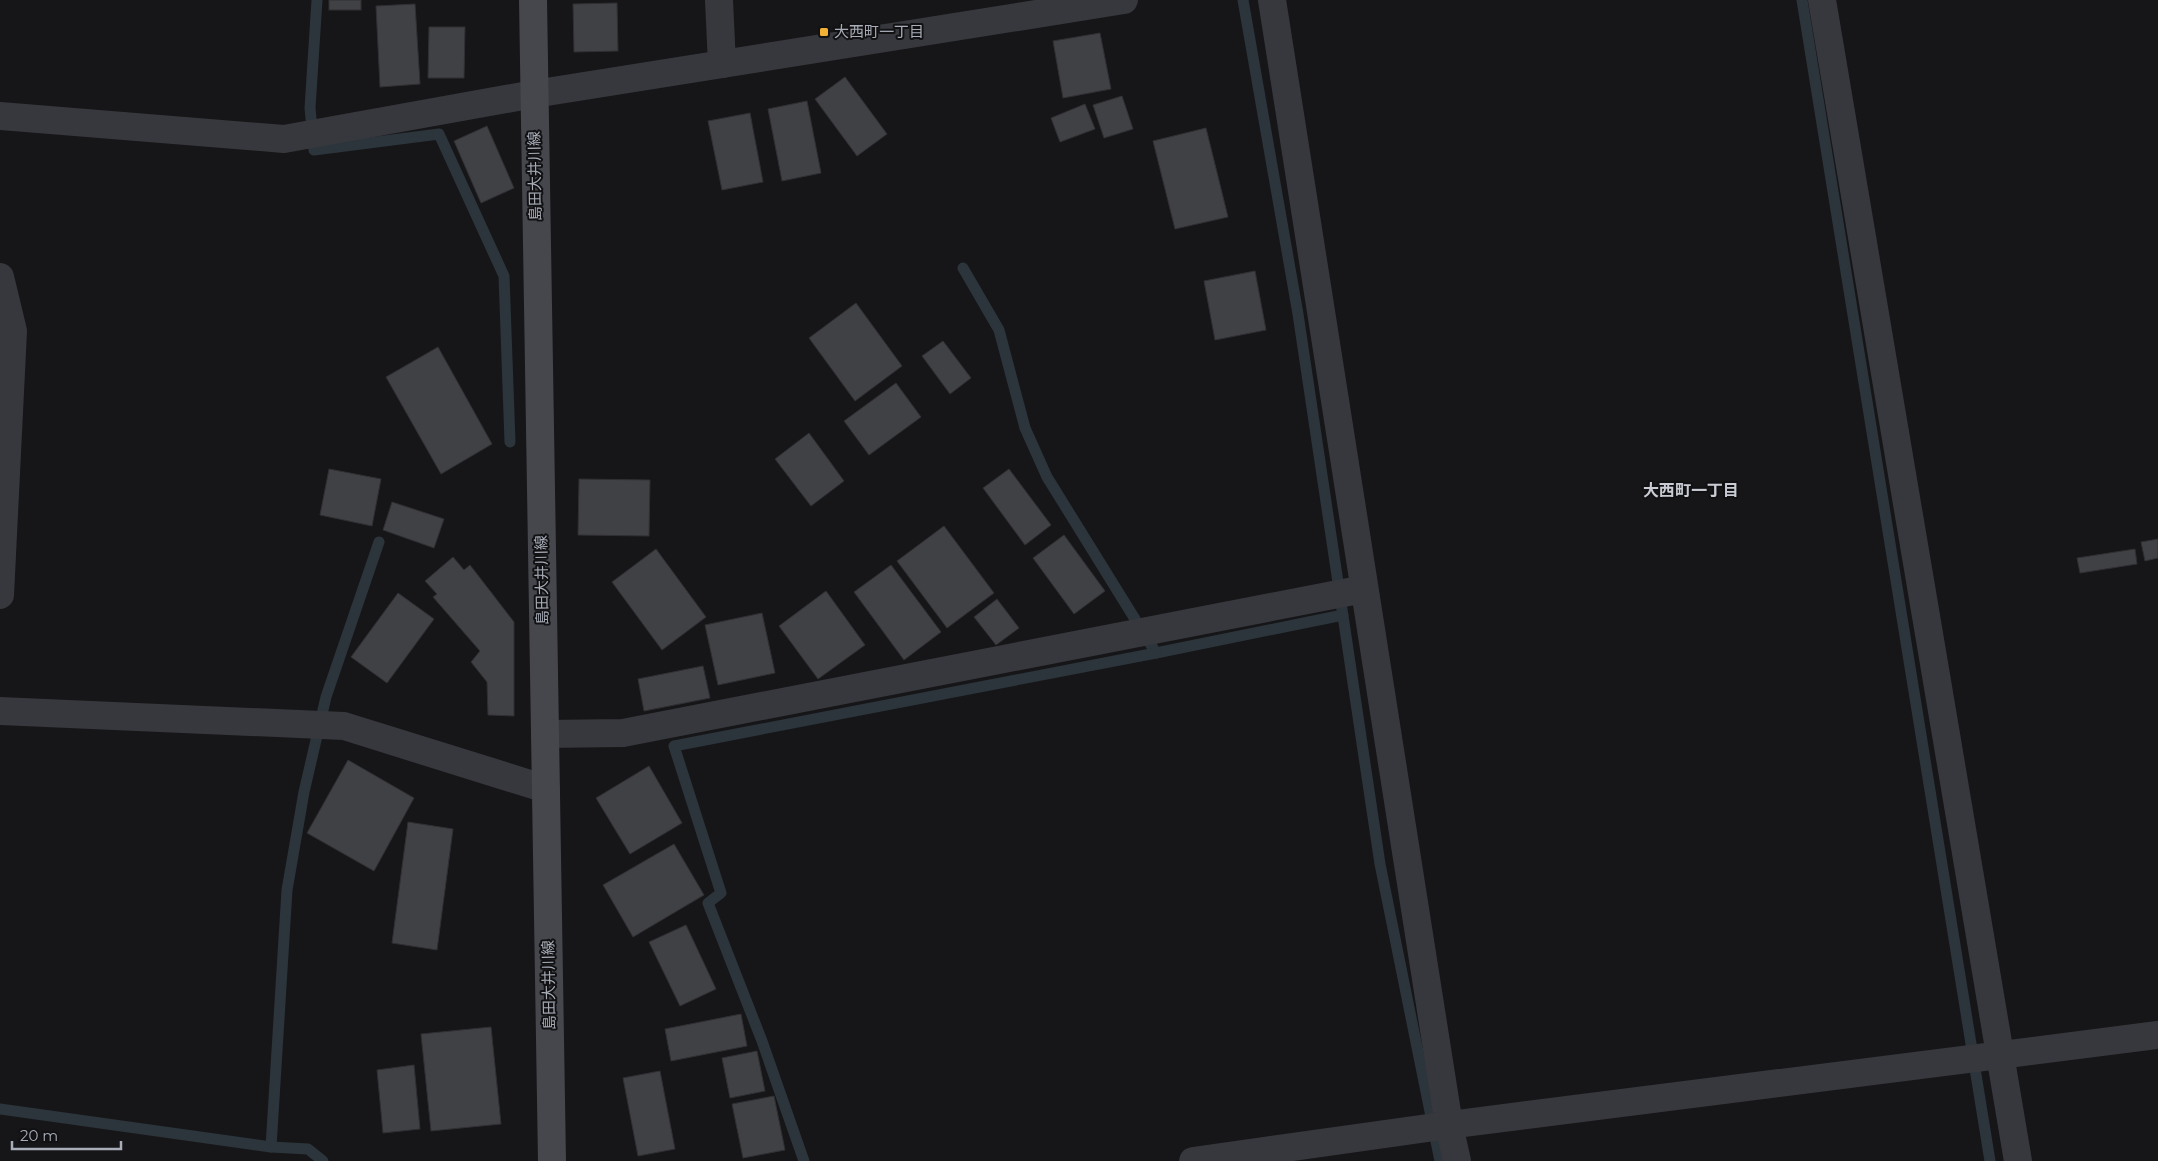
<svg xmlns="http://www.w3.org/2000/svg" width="2158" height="1161" viewBox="0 0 2158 1161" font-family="Montserrat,'Noto Sans JP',sans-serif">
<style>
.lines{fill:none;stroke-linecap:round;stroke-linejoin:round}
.stream{stroke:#2c353c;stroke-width:11}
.building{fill:#404145;stroke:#303034}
.minor{stroke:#37383d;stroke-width:28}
.secondary{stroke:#45474d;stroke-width:28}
.poi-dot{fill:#f2b134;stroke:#111113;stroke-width:2}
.labels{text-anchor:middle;stroke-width:4;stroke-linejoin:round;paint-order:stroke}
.poi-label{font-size:15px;fill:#a8adb8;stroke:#111113;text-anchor:start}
.street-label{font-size:15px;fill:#a8adb8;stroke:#111113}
.neighbourhood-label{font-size:16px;font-weight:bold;fill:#c9ccd4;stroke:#111113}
</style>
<rect width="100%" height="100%" fill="#161618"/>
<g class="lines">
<g class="stream">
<path d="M317,0L310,108L314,150L439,134L504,276L510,442"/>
<path d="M1243,0L1298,314L1380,864L1440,1161"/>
<path d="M1802,0L1990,1161"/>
<path d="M963,268L999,330L1025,428L1047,477L1156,653L1343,615"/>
<path d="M0,1109L271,1147L308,1149L323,1161"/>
<path d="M271,1147L287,890L304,792L326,697L379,542"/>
<path d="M804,1161L762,1041L708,903L721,893L674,746L1156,653"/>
</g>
</g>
<g class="building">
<rect x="329" y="0" width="32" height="10"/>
<path d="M617,3L618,51L574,52L573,4Z"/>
<path d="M415,4L420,84L380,87L376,6Z"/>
<path d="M429,27H465L464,78H428Z"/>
<path d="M1100,33L1111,89L1063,98L1053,41Z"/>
<path d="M845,77L887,134L857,156L815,99Z"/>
<path d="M1122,96L1133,129L1104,138L1093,105Z"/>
<path d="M807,101L821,173L782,181L768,109Z"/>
<path d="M1085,104L1095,129L1060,142L1051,118Z"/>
<path d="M750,113L763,182L722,190L708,121Z"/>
<path d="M487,126L514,188L481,203L454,141Z"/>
<path d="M1206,128L1228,217L1175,229L1153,141Z"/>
<path d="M1255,271L1266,330L1215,340L1204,281Z"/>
<path d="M856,303L902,366L855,401L809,338Z"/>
<path d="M943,341L971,378L950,394L922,356Z"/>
<path d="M438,347L492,444L441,474L386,377Z"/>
<path d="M896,383L921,417L869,455L844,421Z"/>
<path d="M809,433L844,481L811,506L775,459Z"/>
<path d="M329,469L381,479L372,526L320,515Z"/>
<path d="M1009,469L1051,525L1025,545L983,488Z"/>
<path d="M579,479L650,480L649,536L578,535Z"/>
<path d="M392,502L444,519L434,548L383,530Z"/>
<path d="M944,526L994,593L947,628L897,561Z"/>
<path d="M1064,535L1105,591L1074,614L1033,558Z"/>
<path d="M2158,539V558L2145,561L2141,542Z"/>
<path d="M656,549L706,617L662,650L612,582Z"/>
<path d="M2135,549L2137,564L2080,573L2077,558Z"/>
<path d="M453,557L464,570L470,565L514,622V716L488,715L487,682L471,662L480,651L433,597L437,594L425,581Z"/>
<path d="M891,565L941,632L904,660L854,592Z"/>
<path d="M826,591L865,645L818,679L779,626Z"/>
<path d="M398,593L434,619L387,683L351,657Z"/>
<path d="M997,599L1019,628L996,645L974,617Z"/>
<path d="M762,613L775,673L718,685L705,625Z"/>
<path d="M703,666L710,698L644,711L638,679Z"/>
<path d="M348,760L414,798L374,871L307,833Z"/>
<path d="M649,766L682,823L630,854L596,798Z"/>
<path d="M408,822L453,829L437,950L392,943Z"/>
<path d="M674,844L704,895L633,937L603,885Z"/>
<path d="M686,925L716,989L680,1006L649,942Z"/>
<path d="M741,1014L747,1046L671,1061L665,1029Z"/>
<path d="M491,1027L501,1124L431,1131L421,1034Z"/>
<path d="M757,1051L765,1091L730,1098L722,1058Z"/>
<path d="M414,1065L420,1129L383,1133L377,1070Z"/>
<path d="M660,1071L675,1149L638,1156L623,1078Z"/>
<path d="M774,1096L785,1150L743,1158L732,1104Z"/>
</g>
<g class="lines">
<g class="minor">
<path d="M719,0L722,64"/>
<path d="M1272,0L1449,1125L1457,1161"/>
<path d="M1822,0L2018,1161"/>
<path d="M0,116L284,139L534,94L1124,0"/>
<path d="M0,277L13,331L0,595"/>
<path d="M0,711L344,726L546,789"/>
<path d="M545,734L623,733L1364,589"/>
<path d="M1193,1161L1449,1125L2158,1035"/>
</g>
<path class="secondary" d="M533,0L552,1161"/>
</g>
<rect class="poi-dot" x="819" y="27" width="10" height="10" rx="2.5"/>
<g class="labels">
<g class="poi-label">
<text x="834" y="37">大西町一丁目</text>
</g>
<g class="street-label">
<text transform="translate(535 176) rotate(-91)" y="5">島田大井川線</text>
<text transform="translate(542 580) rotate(-91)" y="5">島田大井川線</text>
<text transform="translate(549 985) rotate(-91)" y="5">島田大井川線</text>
</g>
<g class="neighbourhood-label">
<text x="1691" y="496">大西町一丁目</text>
</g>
</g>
<path d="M12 1141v8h109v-8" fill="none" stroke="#a8adb8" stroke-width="2.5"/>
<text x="20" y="1141" font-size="15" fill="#a8adb8" stroke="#111113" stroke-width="4" paint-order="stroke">20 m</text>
</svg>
